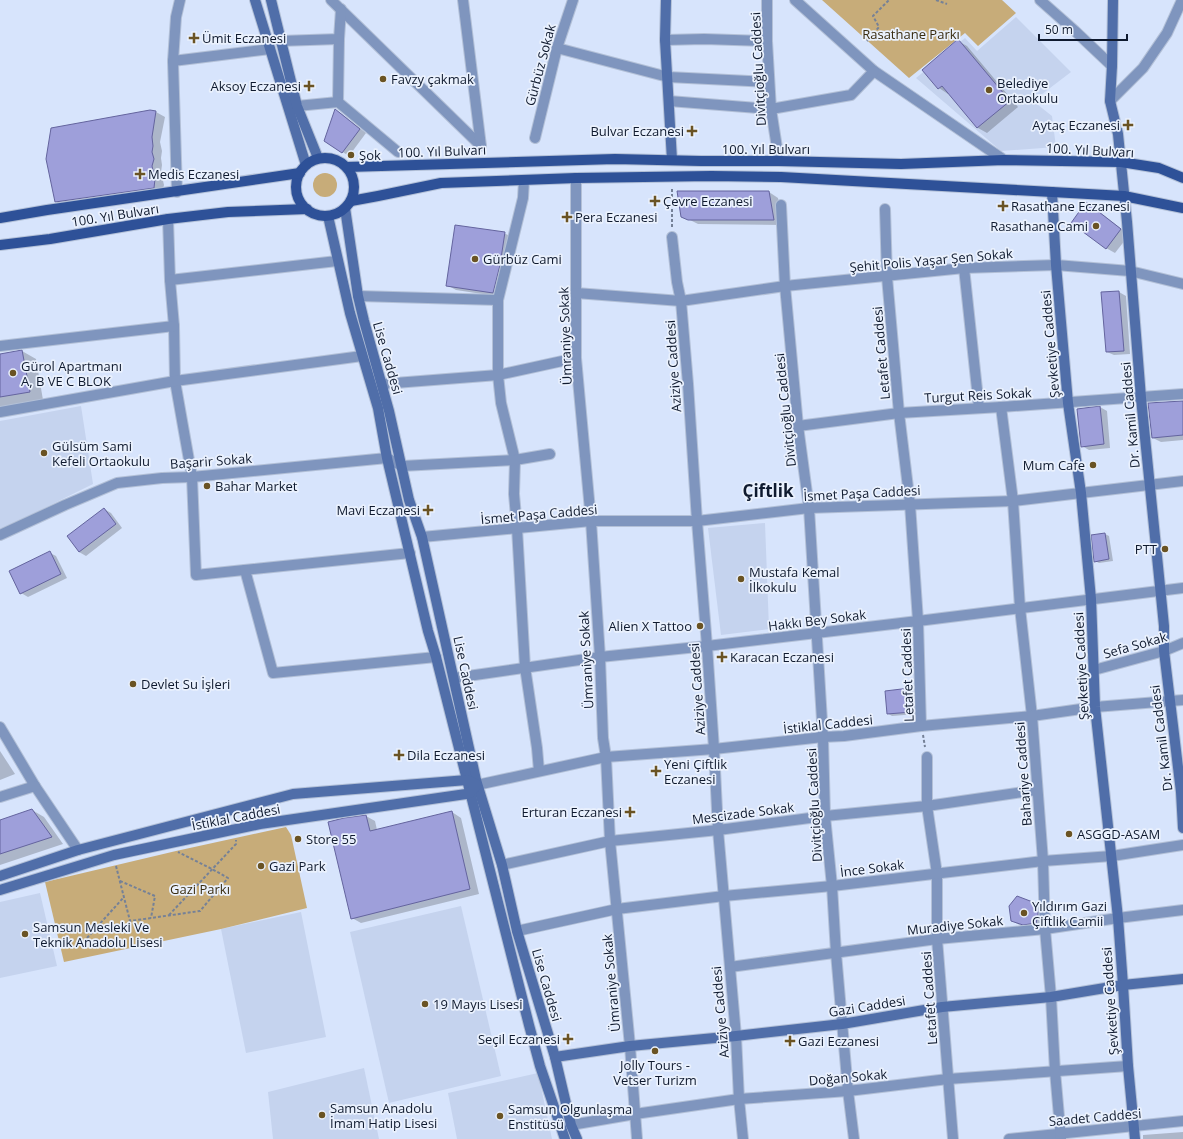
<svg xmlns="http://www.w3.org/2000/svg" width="1183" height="1139" viewBox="0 0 1183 1139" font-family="'Open Sans',sans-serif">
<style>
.built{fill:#c5d3ee}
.green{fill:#c7ac79}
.shadow{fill:#0003;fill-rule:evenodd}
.building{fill:#9e9fda;stroke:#64649e}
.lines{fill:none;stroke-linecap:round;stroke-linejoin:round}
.minor-casing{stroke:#b3c0d7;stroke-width:12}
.tertiary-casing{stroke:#b3c0d7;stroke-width:12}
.secondary-casing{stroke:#b3c0d7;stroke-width:12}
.primary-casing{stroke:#b3c0d7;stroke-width:12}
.path{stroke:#758197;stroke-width:2;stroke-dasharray:3 2;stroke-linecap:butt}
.minor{stroke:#7f95be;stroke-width:10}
.tertiary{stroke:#7f95be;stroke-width:10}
.secondary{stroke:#506ea9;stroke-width:10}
.primary{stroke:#2e5198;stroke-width:10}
.poi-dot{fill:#6a5323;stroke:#eaf1fd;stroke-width:1.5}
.labels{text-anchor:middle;stroke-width:3.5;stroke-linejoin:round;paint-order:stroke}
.park-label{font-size:13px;fill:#392c10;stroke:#eaf1fd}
.poi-label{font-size:13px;fill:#0f1a2f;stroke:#eaf1fd;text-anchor:start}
.street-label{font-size:13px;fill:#0f1a2f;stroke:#eaf1fd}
.district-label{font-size:17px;font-weight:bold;fill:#0f1a2f;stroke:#eaf1fd}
</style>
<rect width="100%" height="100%" fill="#d7e4fc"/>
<g class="built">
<path d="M1016,17L1071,72L1033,101L1052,116L1056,147L1001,151L916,78L965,38L977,51Z"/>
<path d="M81,406L93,484L0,530V421Z"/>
<path d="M765,523L769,629L721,635L708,528Z"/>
<path d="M40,893L57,966L0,978V902Z"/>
<path d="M461,906L501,1076L389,1103L350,932Z"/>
<path d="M301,912L326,1037L246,1053L221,929Z"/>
<path d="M364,1068L379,1139H273L268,1092Z"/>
<path d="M538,1073L552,1139H457L448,1093Z"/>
</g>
<g class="green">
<path d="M822,0H1002L1016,13L978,46L965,33L909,78Z"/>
<circle cx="325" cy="185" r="12"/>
<path d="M286,827L291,835L307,908L221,929L64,962L45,882L176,851Z"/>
</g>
<g class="shadow">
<path d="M958,41L967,46L1018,107L987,133L978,128L949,93L948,94L939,88L923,70Z"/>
<path d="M336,110L342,114L366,133L349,156L325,141Z"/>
<path d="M156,112L165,117L160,142L162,151L161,158L162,165L161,172L164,185L162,193L65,207L56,202Z"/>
<path d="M769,192L778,198L782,225L698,224L682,216Z"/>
<path d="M1087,203L1096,209L1129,235L1115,253L1106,248Z"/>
<path d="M504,233L513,238L502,297L456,290L447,285Z"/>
<path d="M1119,292L1126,296L1130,354L1114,355L1107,352L1102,293Z"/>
<path d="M22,351L36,359L43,400L0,407V355Z"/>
<path d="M1183,402V440L1161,442L1153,438Z"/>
<path d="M1100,407L1107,411L1110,448L1089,450L1082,446Z"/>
<path d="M104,509L111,513L122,528L86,556L79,552L68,536Z"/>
<path d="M1105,534L1109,536L1113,561L1099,563L1095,561Z"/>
<path d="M50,553L56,556L67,578L28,597L21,593Z"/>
<path d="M910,689L914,692L916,714L892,716L887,713Z"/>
<path d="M0,751L15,774L0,780Z"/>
<path d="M32,810L44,817L63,844L0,865V821Z"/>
<path d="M452,812L461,818L479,894L361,923L352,918L366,816L375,821L377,830Z"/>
<path d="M1037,905L1047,910V921L1033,929L1021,926L1011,920ZM1019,922L1028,925L1027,927L1019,924Z"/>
<path d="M1183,1132V1139H1143V1135Z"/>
</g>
<g class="building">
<path d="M958,39L1010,101L977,128L942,86L938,89L922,70Z"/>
<path d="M335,109L360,129L342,153L324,141Z"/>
<path d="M150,110L156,111L152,137L153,146L152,152L154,159L152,166L155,179L154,188L55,202L46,159L51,128Z"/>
<path d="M677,191H769L774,220H688L681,217Z"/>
<path d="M1086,202L1121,229L1106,249L1071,223Z"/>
<path d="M455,225L505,232L500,265L493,293L446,286Z"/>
<path d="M1119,291L1124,351L1106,352L1101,292Z"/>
<path d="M22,350L30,392L0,397V354Z"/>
<path d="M1183,401V435L1152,438L1148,403Z"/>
<path d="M1100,406L1104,444L1081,447L1077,409Z"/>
<path d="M104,508L116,524L79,552L67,536Z"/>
<path d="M1105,533L1109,559L1094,562L1091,535Z"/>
<path d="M50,551L61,574L20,594L9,571Z"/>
<path d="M910,688L912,712L887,714L885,691Z"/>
<path d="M32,809L52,837L0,854V820Z"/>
<path d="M452,811L470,889L351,919L328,822L344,818L366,815L370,831Z"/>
<path d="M1017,896L1038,904V915L1036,923L1023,925L1011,921L1009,906Z"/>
</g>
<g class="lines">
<defs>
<g id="minor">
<path d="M331,0L481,146"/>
<path d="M463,0L481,146"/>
<path d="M795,0L874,71L1004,160"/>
<path d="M1040,0L1075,31L1112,66"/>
<path d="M665,40L704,39L767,41"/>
<path d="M280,41L339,39L341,9"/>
<path d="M557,48L668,77L769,82"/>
<path d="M173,61L270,49"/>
<path d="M669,101L771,109L851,95L874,71"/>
<path d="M1110,101L1143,68L1167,33L1182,0"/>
<path d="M338,102L339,39"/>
<path d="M297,106L338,102L398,152"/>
<path d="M535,138L557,48L573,0"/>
<path d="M576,178V358L591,521L600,657L603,738L606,757L610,841L630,1046L637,1139"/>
<path d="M524,180L523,198L498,300V375L501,403L515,460L514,494L517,528L525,667L537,748L539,771"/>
<path d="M177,192L173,61L176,17L180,0"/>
<path d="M885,209L887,277L899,413L910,504L918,621L921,726"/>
<path d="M168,219L170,280L174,326L175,381L192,477L196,575L410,553"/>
<path d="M964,268L979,408"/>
<path d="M170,280L337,261"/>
<path d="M576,293L681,301L785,286L964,268L1056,265L1130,271L1183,284"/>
<path d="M358,296L498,300"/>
<path d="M0,346L174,326"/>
<path d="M382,384L498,375L576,358"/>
<path d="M1001,407L1013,501L1020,608L1032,716"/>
<path d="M0,412L175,381L362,356"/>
<path d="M798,426L899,413L1001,407L1183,394"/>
<path d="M0,535L65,505L117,483L162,478L192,477L387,458L402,466L515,460L550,454"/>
<path d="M245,570L273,673L436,657"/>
<path d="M1094,670L1164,651L1183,643"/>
<path d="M0,727L35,786L78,850"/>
<path d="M927,757V806L937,874V939L953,1139"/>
<path d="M477,785L606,757L714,749L823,737L844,736L921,726L1032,716L1095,707L1183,700"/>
<path d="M0,797L35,786"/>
<path d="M502,865L610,841L718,830L825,816L927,806L1037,790"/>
<path d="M730,967L937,939L1045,929L1118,918L1183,910"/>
<path d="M571,1125L635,1114L739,1099L848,1091L948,1079L1128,1066"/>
<path d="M1009,1139L1183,1121"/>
</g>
<g id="tertiary">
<path d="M767,0V41L771,109L779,161"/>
<path d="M781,205L785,286L798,426L809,508L823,737L825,816L832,886L836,953L848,1091L854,1139"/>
<path d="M672,237L677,282L681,301L688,384L697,521L707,646L714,749L718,830L736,1036L739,1099L743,1139"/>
<path d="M422,537L591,521H697L809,508L1013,501L1183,481"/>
<path d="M454,678L600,657L707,646L918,621L1183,588"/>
<path d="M1032,716L1043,861L1045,929L1051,997L1055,1071L1061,1139"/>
<path d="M517,931L617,909L724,896L832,886L1043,861L1112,856L1183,845"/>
</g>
<g id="secondary">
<path d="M255,0L306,165"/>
<path d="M271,0L297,106L318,158"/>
<path d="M666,0L665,40L672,160"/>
<path d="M1113,0L1112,66L1110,101L1118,134L1127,222L1141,398L1164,626V651L1181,792L1183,828"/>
<path d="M1052,192L1056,265L1068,403L1081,493L1091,599L1095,707L1118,918L1123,985L1128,1066L1135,1139"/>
<path d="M345,208L358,296L364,321L389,411L409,500L422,537L473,766L476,780L502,865L517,931L555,1057L571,1125L577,1139"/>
<path d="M328,216L350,313L378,408L387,458L428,631L436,657L529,1025L540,1066L565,1139"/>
<path d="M0,876L78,850L293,794L467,780L477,785L470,793L466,794L260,824L114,855L0,890"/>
<path d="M555,1057L630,1046L736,1036L842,1024L942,1007L1051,997L1123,985L1183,979"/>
</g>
<g id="primary">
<circle cx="325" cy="187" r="29"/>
<path d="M347,167L615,159L701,161H779L901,164L1004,160L1121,162L1159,168L1183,178"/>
<path d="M351,201L378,196L441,183L576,178L711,176L781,177L1124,196L1183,208"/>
<path d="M0,218L47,210L300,173"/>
<path d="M0,245L50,239L168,219L228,212L307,209"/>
</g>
</defs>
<use href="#minor" class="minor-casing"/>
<use href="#tertiary" class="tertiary-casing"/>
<use href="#secondary" class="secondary-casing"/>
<use href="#primary" class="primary-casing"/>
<g class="path">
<path d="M936,0L947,4"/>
<path d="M867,41L879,27L873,16L889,0"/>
<path d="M672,227V187"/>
<path d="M923,735L925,747"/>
<path d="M116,866L130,921L200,911L228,878L212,869L178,852"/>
<path d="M120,881L155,896L151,918"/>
<path d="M169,915L236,844V840"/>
<path d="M87,938L124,897"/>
</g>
<use href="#minor" class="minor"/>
<use href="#tertiary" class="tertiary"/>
<use href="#secondary" class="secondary"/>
<use href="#primary" class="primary"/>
</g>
<g class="poi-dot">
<path d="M192 32h4v4h4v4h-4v4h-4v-4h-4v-4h4z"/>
<circle cx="383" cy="79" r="4"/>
<path d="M307 80h4v4h4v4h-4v4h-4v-4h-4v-4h4z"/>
<circle cx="989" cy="90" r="4"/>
<path d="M1126 119h4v4h4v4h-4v4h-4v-4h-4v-4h4z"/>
<path d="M690 125h4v4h4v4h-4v4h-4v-4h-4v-4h4z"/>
<circle cx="351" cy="155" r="4"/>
<path d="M138 168h4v4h4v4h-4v4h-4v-4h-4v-4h4z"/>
<path d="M653 195h4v4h4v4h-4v4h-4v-4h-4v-4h4z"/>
<path d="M1001 200h4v4h4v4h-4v4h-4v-4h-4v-4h4z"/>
<path d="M565 211h4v4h4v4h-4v4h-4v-4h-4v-4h4z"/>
<circle cx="1096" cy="226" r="4"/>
<circle cx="475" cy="259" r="4"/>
<circle cx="13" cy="373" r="4"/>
<circle cx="44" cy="453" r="4"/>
<circle cx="1093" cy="465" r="4"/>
<circle cx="207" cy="486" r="4"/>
<path d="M426 504h4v4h4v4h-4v4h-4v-4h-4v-4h4z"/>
<circle cx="1165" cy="549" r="4"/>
<circle cx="741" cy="579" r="4"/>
<circle cx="700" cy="626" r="4"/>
<path d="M720 651h4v4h4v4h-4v4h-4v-4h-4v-4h4z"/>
<circle cx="133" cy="684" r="4"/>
<path d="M397 749h4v4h4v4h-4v4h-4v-4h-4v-4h4z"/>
<path d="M654 765h4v4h4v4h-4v4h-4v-4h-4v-4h4z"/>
<path d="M628 806h4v4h4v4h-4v4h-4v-4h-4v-4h4z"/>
<circle cx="1069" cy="834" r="4"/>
<circle cx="298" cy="839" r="4"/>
<circle cx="261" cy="866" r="4"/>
<circle cx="1024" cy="913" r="4"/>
<circle cx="25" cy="934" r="4"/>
<circle cx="425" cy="1004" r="4"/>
<path d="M566 1033h4v4h4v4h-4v4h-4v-4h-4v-4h4z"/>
<path d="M788 1035h4v4h4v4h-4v4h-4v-4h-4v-4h4z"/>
<circle cx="655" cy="1051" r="4"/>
<circle cx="322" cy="1115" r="4"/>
<circle cx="500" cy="1116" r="4"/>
</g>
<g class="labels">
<g class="park-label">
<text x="911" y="39">Rasathane Parkı</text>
<text x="200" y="894">Gazi Parkı</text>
</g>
<g class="poi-label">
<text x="202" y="43">Ümit Eczanesi</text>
<text x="391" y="84">Favzy çakmak</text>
<text x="997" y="88">Belediye<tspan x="997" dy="15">Ortaokulu</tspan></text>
<text x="301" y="91" text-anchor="end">Aksoy Eczanesi</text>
<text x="1120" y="130" text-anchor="end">Aytaç Eczanesi</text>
<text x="684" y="136" text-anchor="end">Bulvar Eczanesi</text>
<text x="359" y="160">Şok</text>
<text x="148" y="179">Medis Eczanesi</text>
<text x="663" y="206">Çevre Eczanesi</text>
<text x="1011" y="211">Rasathane Eczanesi</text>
<text x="575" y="222">Pera Eczanesi</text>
<text x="1088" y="231" text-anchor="end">Rasathane Cami</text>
<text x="483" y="264">Gürbüz Cami</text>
<text x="21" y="371">Gürol Apartmanı<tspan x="21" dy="15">A, B VE C BLOK</tspan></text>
<text x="52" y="451">Gülsüm Sami<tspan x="52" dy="15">Kefeli Ortaokulu</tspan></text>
<text x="1085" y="470" text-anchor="end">Mum Cafe</text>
<text x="215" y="491">Bahar Market</text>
<text x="420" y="515" text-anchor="end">Mavi Eczanesi</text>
<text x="1157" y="554" text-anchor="end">PTT</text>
<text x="749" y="577">Mustafa Kemal<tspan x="749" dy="15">İlkokulu</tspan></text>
<text x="692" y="631" text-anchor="end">Alien X Tattoo</text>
<text x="730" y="662">Karacan Eczanesi</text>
<text x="141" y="689">Devlet Su İşleri</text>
<text x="407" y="760">Dila Eczanesi</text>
<text x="664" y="769">Yeni Çiftlik<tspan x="664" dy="15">Eczanesi</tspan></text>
<text x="622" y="817" text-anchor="end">Erturan Eczanesi</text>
<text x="1077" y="839">ASGGD-ASAM</text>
<text x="306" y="844">Store 55</text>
<text x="269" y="871">Gazi Park</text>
<text x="1032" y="911">Yıldırım Gazi<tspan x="1032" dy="15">Çiftlik Camii</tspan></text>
<text x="33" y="932">Samsun Mesleki Ve<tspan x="33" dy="15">Teknik Anadolu Lisesi</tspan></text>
<text x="433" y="1009">19 Mayıs Lisesi</text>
<text x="560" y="1044" text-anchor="end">Seçil Eczanesi</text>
<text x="798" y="1046">Gazi Eczanesi</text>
<text x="655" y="1070" text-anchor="middle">Jolly Tours -<tspan x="655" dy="15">Vetser Turizm</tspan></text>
<text x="330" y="1113">Samsun Anadolu<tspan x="330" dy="15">İmam Hatip Lisesi</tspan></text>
<text x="508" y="1114">Samsun Olgunlaşma<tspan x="508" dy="15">Enstitüsü</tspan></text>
</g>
<g class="street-label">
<text transform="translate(540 65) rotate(-75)" y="5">Gürbüz Sokak</text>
<text transform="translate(758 69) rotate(-93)" y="5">Divitçioğlu Caddesi</text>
<text x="766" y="154">100. Yıl Bulvarı</text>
<text transform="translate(1090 150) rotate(3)" y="5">100. Yıl Bulvarı</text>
<text transform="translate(442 151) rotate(-2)" y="5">100. Yıl Bulvarı</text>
<text transform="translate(115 215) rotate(-9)" y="5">100. Yıl Bulvarı</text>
<text transform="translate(931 260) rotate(-5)" y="5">Şehit Polis Yaşar Şen Sokak</text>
<text transform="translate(565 336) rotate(-92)" y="5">Ümraniye Sokak</text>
<text transform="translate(1050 344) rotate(-95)" y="5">Şevketiye Caddesi</text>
<text transform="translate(881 353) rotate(-95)" y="5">Letafet Caddesi</text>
<text transform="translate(388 358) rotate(74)" y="5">Lise Caddesi</text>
<text transform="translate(673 366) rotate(-94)" y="5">Aziziye Caddesi</text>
<text transform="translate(978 395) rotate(-3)" y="5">Turgut Reis Sokak</text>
<text transform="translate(785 410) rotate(-96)" y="5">Divitçioğlu Caddesi</text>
<text transform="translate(1130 415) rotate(-95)" y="5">Dr. Kamil Caddesi</text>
<text transform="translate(211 461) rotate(-4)" y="5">Başarir Sokak</text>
<text transform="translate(862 493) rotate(-3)" y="5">İsmet Paşa Caddesi</text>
<text transform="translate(539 514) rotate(-5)" y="5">İsmet Paşa Caddesi</text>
<text transform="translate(817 620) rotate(-7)" y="5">Hakkı Bey Sokak</text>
<text transform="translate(1135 645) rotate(-16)" y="5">Sefa Sokak</text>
<text transform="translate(586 660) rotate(-93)" y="5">Ümraniye Sokak</text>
<text transform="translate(1081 666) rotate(-93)" y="5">Şevketiye Caddesi</text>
<text transform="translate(466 673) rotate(78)" y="5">Lise Caddesi</text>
<text transform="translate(907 675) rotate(-92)" y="5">Letafet Caddesi</text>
<text transform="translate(697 689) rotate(-94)" y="5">Aziziye Caddesi</text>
<text transform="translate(828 724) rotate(-6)" y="5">İstiklal Caddesi</text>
<text transform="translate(1161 738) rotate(-97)" y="5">Dr. Kamil Caddesi</text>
<text transform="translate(1023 774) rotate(-94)" y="5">Bahariye Caddesi</text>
<text transform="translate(814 805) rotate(-93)" y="5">Divitçioğlu Caddesi</text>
<text transform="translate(743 813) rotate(-7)" y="5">Mescizade Sokak</text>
<text transform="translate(236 817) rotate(-11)" y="5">İstiklal Caddesi</text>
<text transform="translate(872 868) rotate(-7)" y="5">İnce Sokak</text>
<text transform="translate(955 925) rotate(-6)" y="5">Muradiye Sokak</text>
<text transform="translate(611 983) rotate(-95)" y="5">Ümraniye Sokak</text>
<text transform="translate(547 985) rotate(74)" y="5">Lise Caddesi</text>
<text transform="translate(929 998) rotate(-94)" y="5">Letafet Caddesi</text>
<text transform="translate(1110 1001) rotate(-94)" y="5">Şevketiye Caddesi</text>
<text transform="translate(867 1006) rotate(-9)" y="5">Gazi Caddesi</text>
<text transform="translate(720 1012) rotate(-95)" y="5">Aziziye Caddesi</text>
<text transform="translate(848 1077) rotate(-5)" y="5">Doğan Sokak</text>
<text transform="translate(1095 1117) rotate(-5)" y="5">Saadet Caddesi</text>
</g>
<g class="district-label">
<text x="768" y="497">Çiftlik</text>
</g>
</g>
<path d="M1039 34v6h88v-6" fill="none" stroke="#0f1a2f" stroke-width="2"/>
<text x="1045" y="34" font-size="12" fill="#0f1a2f" stroke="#eaf1fd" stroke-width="3" paint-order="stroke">50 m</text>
</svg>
